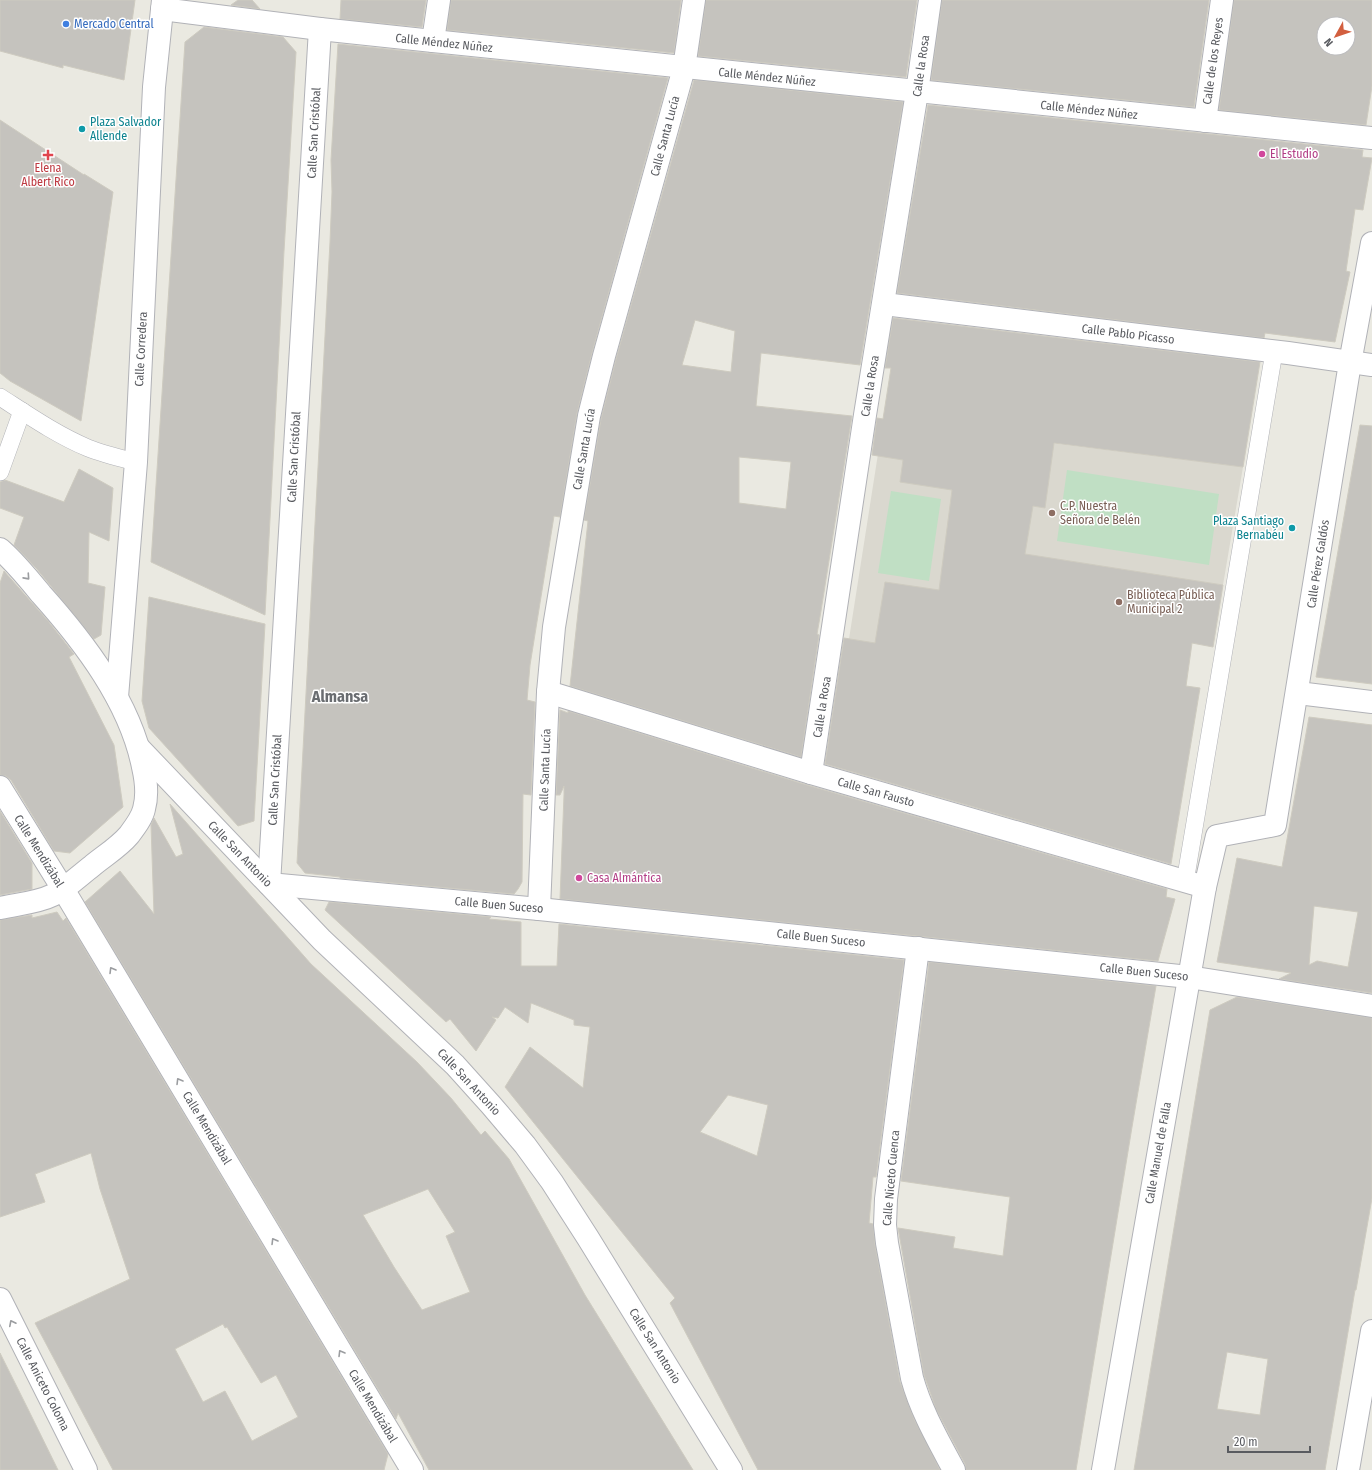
<svg xmlns="http://www.w3.org/2000/svg" width="1372" height="1470" viewBox="0 0 1372 1470" font-family="'Fira Sans Condensed',sans-serif">
<style>
.education{fill:#dad8cf}
.green{fill:#c0dfc4}
.building{fill:#c5c3be;stroke:#cecbc0;fill-rule:evenodd}
.lines{fill:none;stroke-linecap:round;stroke-linejoin:round}
.pedestrian-casing{stroke:#b1b2b7;stroke-width:18}
.minor-casing{stroke:#b1b2b7;stroke-width:24}
.pedestrian{stroke:#fff;stroke-width:17}
.minor{stroke:#fff;stroke-width:22}
.oneway{stroke:#9b9da0}
.shop-dot{fill:#3f7fe0;stroke:#fff;stroke-width:1.5}
.culture-dot{fill:#0f9aa8;stroke:#fff;stroke-width:1.5}
.hotel-dot{fill:#d1479c;stroke:#fff;stroke-width:1.5}
.health-dot{fill:#e0444e;stroke:#fff;stroke-width:1.5}
.education-dot{fill:#8d6e63;stroke:#fff;stroke-width:1.5}
.labels{text-anchor:middle;stroke-width:3;stroke-linejoin:round;paint-order:stroke}
.shop-label{font-size:12px;fill:#366cbe;stroke:#fff;text-anchor:start}
.street-label{font-size:12px;fill:#595b60;stroke:#fff}
.culture-label{font-size:12px;fill:#0d838f;stroke:#fff;text-anchor:start}
.hotel-label{font-size:12px;fill:#b23c85;stroke:#fff;text-anchor:start}
.health-label{font-size:12px;fill:#be3a42;stroke:#fff}
.education-label{font-size:12px;fill:#785e54;stroke:#fff;text-anchor:start}
.district-label{font-size:16px;font-weight:bold;fill:#6a6d71;stroke:#fff}
</style>
<rect width="100%" height="100%" fill="#eae9e1"/>
<path class="education" d="M883,422L1243,467L1223,585L1056,559L886,645L849,639Z"/>
<g class="green">
<path d="M1067,470L1219,494L1209,565L1057,541Z"/>
<path d="M891,491L941,499L929,581L878,573Z"/>
</g>
<g class="building">
<path d="M0,0H135L124,80L63,65V68L0,51Z"/>
<path d="M238,0H252L260,9L231,5Z"/>
<path d="M341,0H426L422,27L340,19Z"/>
<path d="M451,0H681L674,53L447,30Z"/>
<path d="M706,0H917L906,77L698,56Z"/>
<path d="M942,0H1209L1194,107L931,80Z"/>
<path d="M1234,0H1372V86L1366,125L1219,110ZM1324,24H1348V48H1324Z"/>
<path d="M204,27L283,37L296,52L284,251L265,615L151,562L185,42Z"/>
<path d="M338,44L668,78L592,353L577,413L560,517L554,516L530,665L527,700L535,702L531,795L523,794L522,882L518,889L514,894L340,878V877L305,873L297,863L330,242L332,192L331,160Z"/>
<path d="M694,80L903,102L860,365L761,353L756,406L852,416L821,611L817,634L819,635L801,757L570,686L588,521L584,520L601,419L616,359ZM695,320L735,331L731,372L682,365ZM739,457L791,462L786,509L739,503Z"/>
<path d="M928,105L1363,150L1362,157L1372,158L1363,210L1355,209L1346,271L1350,272L1335,342L1265,333L1264,338L897,293Z"/>
<path d="M0,120L84,175V174L113,192L81,421L10,381L0,373Z"/>
<path d="M893,318L1260,362L1243,467L1054,443L1045,508L1033,506L1025,554L1223,585L1213,647L1192,643L1186,686L1200,688L1171,864L825,764L844,638L875,643L885,582L939,590L952,490L900,482L903,460L872,455L877,418L883,419L891,368H885Z"/>
<path d="M1360,425L1372,426V684L1316,677Z"/>
<path d="M79,469L113,488L109,541L89,532L88,583L105,587L101,635L94,639L36,568L14,545L24,517L0,508V482L5,480L64,502Z"/>
<path d="M4,571L48,621L74,654L69,657L114,745L123,807L70,853L54,851L11,780L6,776L0,775V583Z"/>
<path d="M149,597L265,624L254,821L238,826L149,728L142,701Z"/>
<path d="M560,710L568,713V711L807,785L1167,889L1166,897L1175,899L1158,961L560,899L564,795V786L560,795H556Z"/>
<path d="M1309,717L1372,725V993L1279,979L1291,973L1217,962L1237,858L1282,867ZM1314,906L1358,912L1348,967L1317,961L1309,965Z"/>
<path d="M170,804L311,964L417,1062L451,1098L481,1135L485,1131L509,1159L585,1295L693,1470H429L398,1413L396,1419L85,902L120,871L154,914L151,825L154,818L176,857L183,854ZM428,1189L455,1232L446,1236L470,1292L422,1310L394,1267L363,1215Z"/>
<path d="M0,811L32,863V889L0,895Z"/>
<path d="M329,902L491,917L489,919L521,922V966H557L559,924L904,960L876,1177H873L869,1223L873,1224L875,1245L900,1382L914,1419L940,1470H758L670,1303L675,1298L505,1087L530,1047L583,1088L590,1027L574,1025V1020L531,1003L528,1023L505,1007L498,1018L492,1017L496,1020L476,1051L450,1019L446,1022L325,910ZM728,1095L768,1105L757,1156L700,1132Z"/>
<path d="M57,912L63,921L66,918L388,1454L384,1470H113L35,1323L130,1279L100,1189L91,1153L35,1174L45,1202L0,1217V920L32,915V918ZM223,1324L225,1328L227,1327L261,1383L276,1375L298,1417L252,1441L225,1391L203,1402L175,1349Z"/>
<path d="M929,962L1156,986L1132,1127L1076,1470H966L965,1464L936,1409L924,1375L898,1228L955,1237L953,1248L1003,1256L1010,1197L901,1181Z"/>
<path d="M1237,997L1372,1018V1198L1356,1290H1355L1325,1470H1134L1210,1010ZM1227,1352L1268,1359L1260,1415L1217,1409Z"/>
<path d="M0,1353L28,1409L58,1470H0Z"/>
</g>
<g class="lines">
<defs>
<g id="pedestrian">
<path d="M0,397C28,415 57,435 88,448C103,454 120,458 136,462"/>
<path d="M0,472L22,411"/>
<path d="M1185,882L1274,352"/>
</g>
<g id="minor">
<path d="M162,9L320,29L433,41L1372,138"/>
<path d="M433,41L439,0"/>
<path d="M1205,121L1222,0"/>
<path d="M884,304L1288,353L1372,365"/>
<path d="M0,549C15,562 28,578 41,594C84,642 130,702 143,767C146,780 148,795 144,809C142,818 135,827 129,835C119,847 104,856 92,866C79,876 67,888 53,895C37,903 17,904 0,908"/>
<path d="M548,692L811,773L1205,887"/>
<path d="M1298,693L1372,702"/>
<path d="M117,697L136,462L154,87L163,0"/>
<path d="M140,749L322,940L455,1065L491,1105L525,1145L552,1182L588,1238L731,1470"/>
<path d="M811,773L865,415L917,92L930,0"/>
<path d="M0,787L63,889L412,1470"/>
<path d="M269,884L539,909L1189,977L1372,1006"/>
<path d="M269,884L320,29"/>
<path d="M539,909L548,692L554,627L589,416L604,356L684,68L694,0"/>
<path d="M918,948L886,1199L885,1225L887,1243L912,1378C921,1411 938,1440 954,1470"/>
<path d="M0,1299L86,1470"/>
<path d="M1103,1470L1205,887L1217,836L1275,825L1350,363L1372,243"/>
<path d="M1348,1470L1372,1331"/>
</g>
</defs>
<use href="#pedestrian" class="pedestrian-casing"/>
<use href="#minor" class="minor-casing"/>
<use href="#pedestrian" class="pedestrian"/>
<use href="#minor" class="minor"/>
</g>
<defs><path id="oneway-chevron" d="M-2-3.5L2.5 0L-2 3.5" fill="none" stroke-width="1.6" stroke-linecap="round" stroke-linejoin="round"/></defs>
<g class="oneway">
<use href="#oneway-chevron" transform="translate(27 577) rotate(48)"/>
<use href="#oneway-chevron" transform="translate(112 970) rotate(-121)"/>
<use href="#oneway-chevron" transform="translate(179 1081) rotate(-121)"/>
<use href="#oneway-chevron" transform="translate(274 1241) rotate(-121)"/>
<use href="#oneway-chevron" transform="translate(12 1323) rotate(-117)"/>
<use href="#oneway-chevron" transform="translate(341 1353) rotate(-121)"/>
</g>
<circle class="shop-dot" cx="66" cy="24" r="4"/>
<g class="culture-dot">
<circle cx="82" cy="129" r="4"/>
<circle cx="1292" cy="528" r="4"/>
</g>
<g class="hotel-dot">
<circle cx="1262" cy="154" r="4"/>
<circle cx="579" cy="878" r="4"/>
</g>
<path class="health-dot" d="M46 149h4v4h4v4h-4v4h-4v-4h-4v-4h4z"/>
<g class="education-dot">
<circle cx="1052" cy="513" r="4"/>
<circle cx="1119" cy="602" r="4"/>
</g>
<g class="labels">
<g class="shop-label">
<text x="74" y="28">Mercado Central</text>
</g>
<g class="street-label">
<text transform="translate(444 43) rotate(6)" y="4">Calle Méndez Núñez</text>
<text transform="translate(1213 61) rotate(-82)" y="4">Calle de los Reyes</text>
<text transform="translate(921 66) rotate(-82)" y="4">Calle la Rosa</text>
<text transform="translate(767 77) rotate(6)" y="4">Calle Méndez Núñez</text>
<text transform="translate(1089 110) rotate(6)" y="4">Calle Méndez Núñez</text>
<text transform="translate(314 133) rotate(-87)" y="4">Calle San Cristóbal</text>
<text transform="translate(665 136) rotate(-75)" y="4">Calle Santa Lucía</text>
<text transform="translate(1128 334) rotate(7)" y="4">Calle Pablo Picasso</text>
<text transform="translate(141 349) rotate(-87)" y="4">Calle Corredera</text>
<text transform="translate(870 386) rotate(-81)" y="4">Calle la Rosa</text>
<text transform="translate(584 449) rotate(-80)" y="4">Calle Santa Lucía</text>
<text transform="translate(294 457) rotate(-87)" y="4">Calle San Cristóbal</text>
<text transform="translate(1318 564) rotate(-81)" y="4">Calle Pérez Galdós</text>
<text transform="translate(822 707) rotate(-81)" y="4">Calle la Rosa</text>
<text transform="translate(545 770) rotate(-88)" y="4">Calle Santa Lucía</text>
<text transform="translate(275 780) rotate(-87)" y="4">Calle San Cristóbal</text>
<text transform="translate(876 792) rotate(16)" y="4">Calle San Fausto</text>
<text transform="translate(39 851) rotate(58)" y="4">Calle Mendizábal</text>
<text transform="translate(240 854) rotate(46)" y="4">Calle San Antonio</text>
<text transform="translate(499 905) rotate(5)" y="4">Calle Buen Suceso</text>
<text transform="translate(821 938) rotate(6)" y="4">Calle Buen Suceso</text>
<text transform="translate(1144 972) rotate(6)" y="4">Calle Buen Suceso</text>
<text transform="translate(469 1082) rotate(47)" y="4">Calle San Antonio</text>
<text transform="translate(207 1128) rotate(59)" y="4">Calle Mendizábal</text>
<text transform="translate(1158 1153) rotate(-80)" y="4">Calle Manuel de Falla</text>
<text transform="translate(891 1178) rotate(-85)" y="4">Calle Niceto Cuenca</text>
<text transform="translate(655 1346) rotate(58)" y="4">Calle San Antonio</text>
<text transform="translate(43 1384) rotate(63)" y="4">Calle Aniceto Coloma</text>
<text transform="translate(373 1406) rotate(59)" y="4">Calle Mendizábal</text>
</g>
<g class="culture-label">
<text x="90" y="126">Plaza Salvador<tspan x="90" dy="14">Allende</tspan></text>
<text x="1284" y="525" text-anchor="end">Plaza Santiago<tspan x="1284" dy="14">Bernabéu</tspan></text>
</g>
<g class="hotel-label">
<text x="1270" y="158">El Estudio</text>
<text x="587" y="882">Casa Almántica</text>
</g>
<g class="health-label">
<text x="48" y="172">Elena<tspan x="48" dy="14">Albert Rico</tspan></text>
</g>
<g class="education-label">
<text x="1060" y="510">C.P. Nuestra<tspan x="1060" dy="14">Señora de Belén</tspan></text>
<text x="1127" y="599">Biblioteca Pública<tspan x="1127" dy="14">Municipal 2</tspan></text>
</g>
<g class="district-label">
<text x="340" y="702">Almansa</text>
</g>
</g>
<g transform="translate(1336 36) rotate(230)"><circle r="19" fill="#ffffff" stroke="#bdbdbf"/>
<path d="M0-3L7 15L0 10L-7 15Z" fill="#d25f3f"/>
<text y="-6" font-size="11" font-weight="bold" text-anchor="middle" fill="#595b60">N</text>
</g>
<path d="M1228 1446v6h82v-6" fill="none" stroke="#595b60" stroke-width="2"/>
<text x="1234" y="1446" font-size="12" fill="#595b60" stroke="#ffffff" stroke-width="3" paint-order="stroke">20 m</text>
</svg>
